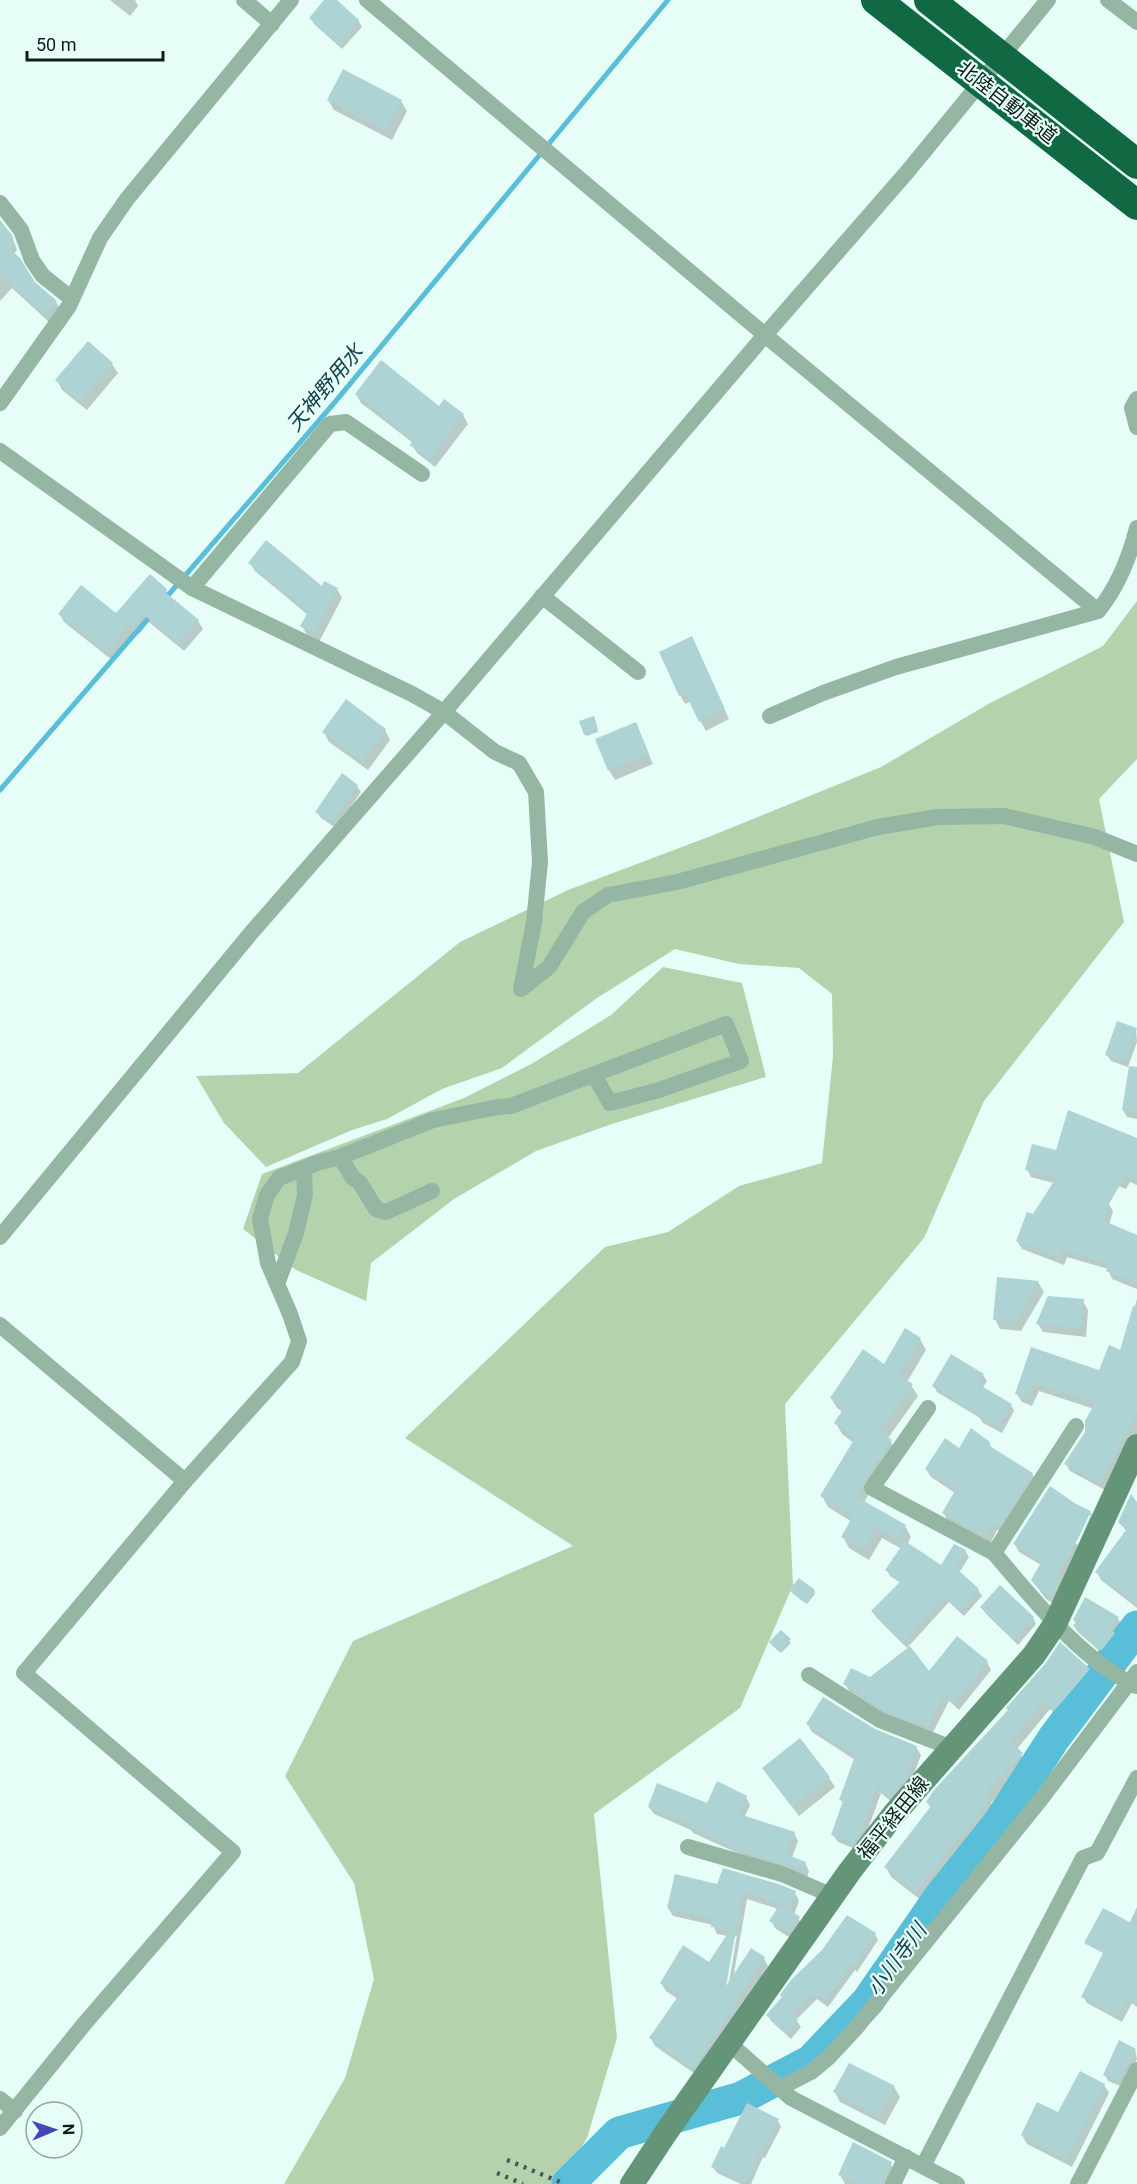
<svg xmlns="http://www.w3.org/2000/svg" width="1137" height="2184" viewBox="0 0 1137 2184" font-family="Roboto,'Noto Sans JP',sans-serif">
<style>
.green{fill:#b4d3ad}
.shadow{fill:#0003;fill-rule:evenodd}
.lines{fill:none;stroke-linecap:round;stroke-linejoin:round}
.stream{stroke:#59bed8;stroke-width:5}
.river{stroke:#59bed8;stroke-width:33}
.building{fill:#add3d4}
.street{stroke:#95b6a2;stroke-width:16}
.secondary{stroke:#649579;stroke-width:24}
.highway{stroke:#106943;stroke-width:30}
.rail{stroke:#485955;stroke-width:4.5;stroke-dasharray:3 6;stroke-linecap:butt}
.labels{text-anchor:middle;stroke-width:4.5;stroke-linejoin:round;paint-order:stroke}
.street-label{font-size:20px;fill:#0f1d1a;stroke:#e7fef8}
.water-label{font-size:21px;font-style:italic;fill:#14424d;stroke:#e7fef8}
</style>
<rect width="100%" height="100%" fill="#e7fef8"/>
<g class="green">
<path d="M1137,601V759L1099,799L1124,922L984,1101L924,1238L785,1404L793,1585L740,1708L594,1814L617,2038L587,2138L560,2184H284L345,2078L374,1979L354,1883L285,1776L353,1641L573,1546L405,1438L605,1247L668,1232L739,1186L822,1163L833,1056L832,994L799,968L739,964L675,949L597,998L502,1068L442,1089L387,1119L352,1130L266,1167L224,1123L196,1076L298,1073L460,942L568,890L711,836L881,767L990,703L1103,646Z"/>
<path d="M663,967L742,983L766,1077L612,1124L536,1151L454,1199L371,1263L366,1301L296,1270L243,1229L262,1174L464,1098L533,1063L611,1015Z"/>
</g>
<g class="shadow">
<path d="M110,0H135L138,6L130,16Z"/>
<path d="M326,0H335L358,20L362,27L342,49L314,24L311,18Z"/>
<path d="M328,100L401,101L407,111L392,140L334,110Z"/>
<path d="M0,223L15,244L17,250L14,254L33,283L56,302L60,309L49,322L12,288L0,301Z"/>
<path d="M112,364L118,373L87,410L62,390L57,380Z"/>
<path d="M356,394L439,408L463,415L468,424L435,467L417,453L412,445L413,443L361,403Z"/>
<path d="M250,563L322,589L325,583L337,589L342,598L319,642L307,635L302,626L308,615L255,571Z"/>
<path d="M150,576L166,590L171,598L198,621L203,629L184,651L149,622L139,634L135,631L112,660L64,622L60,614L116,615Z"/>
<path d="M696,647L729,719L706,731L690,702L685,704L680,695Z"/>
<path d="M594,720L598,732L586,736L585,734Z"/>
<path d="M636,724L653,764L615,780L609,770Z"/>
<path d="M385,730L390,740L368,770L329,742L324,732Z"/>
<path d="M357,786L361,792L336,828L321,818L317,812Z"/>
<path d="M1136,1029L1137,1042L1128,1067L1111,1061L1107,1055Z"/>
<path d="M1137,1071V1119L1127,1117L1123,1110Z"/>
<path d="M1137,1140V1185L1130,1182L1126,1189L1091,1176L1113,1211L1109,1225L1137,1236V1289L1112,1279L1108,1269L1067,1257L1064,1265L1022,1249L1017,1241L1054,1183L1031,1177L1027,1169L1057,1152Z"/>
<path d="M999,1279L1038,1282L1044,1292L1021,1331L1000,1329L995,1319Z"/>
<path d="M1137,1299V1440L1105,1490L1070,1471L1066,1464L1086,1432L1094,1409L1039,1391L1032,1406L1022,1402L1017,1394L1032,1349L1100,1372L1121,1352Z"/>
<path d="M1083,1301L1088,1310L1086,1337L1043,1332L1038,1324Z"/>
<path d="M920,1339L926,1350L907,1382L911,1385L918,1396L888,1438L897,1451L869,1493L864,1503L905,1526L911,1537L907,1545L941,1567L965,1551L969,1557L959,1573L978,1590L982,1596L964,1616L949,1602L907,1648L876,1617L873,1611L901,1583L890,1576L887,1570L902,1549L882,1538L869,1560L849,1548L843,1537L852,1522L828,1507L822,1496L854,1443L842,1434L836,1423L843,1412L837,1408L831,1398L884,1366Z"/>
<path d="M983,1375L987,1381L982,1389L1011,1405L1014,1411L1002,1433L983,1423L980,1418L937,1392L934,1386Z"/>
<path d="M989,1443L993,1450L1032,1474L1037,1483L1004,1534L997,1530L990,1544L948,1522L944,1513L955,1493L931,1477L926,1469L960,1450Z"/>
<path d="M1075,1506L1090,1512L1095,1520L1056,1605L1046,1599L1032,1580L1041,1565L1019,1552L1015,1544ZM1088,1515H1091L1078,1545L1075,1543Z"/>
<path d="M1120,1521L1137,1522V1608L1101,1580L1097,1572L1127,1532Z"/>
<path d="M814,1591L815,1594L807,1604L792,1593Z"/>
<path d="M982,1607L1033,1618L1036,1624L1018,1645L985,1613Z"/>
<path d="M1118,1618L1121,1624L1112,1634L1117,1640L1105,1656L1078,1632L1074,1626L1076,1623L1074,1620Z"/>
<path d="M781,1632L791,1643L781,1653L773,1645Z"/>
<path d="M987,1662L991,1670L959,1710L949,1701L932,1734L891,1718L850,1692L845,1684L870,1679L929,1673Z"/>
<path d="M1046,1665L1088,1670L1094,1679L1061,1719L1050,1709L1017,1749L1027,1763L991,1803L994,1808L972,1839L970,1838L922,1901L891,1877L886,1867L931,1808L927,1802L1009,1711Z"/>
<path d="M808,1724L874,1730L916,1747L921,1755L911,1782L894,1804L881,1793L863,1843L858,1850L838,1842L833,1835L844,1805L841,1799L855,1760L812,1732Z"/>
<path d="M764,1769L829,1778L835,1787L799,1816Z"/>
<path d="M746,1797L750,1805L744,1818L794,1833L798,1841L792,1858L805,1863L809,1871L807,1878L733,1851L693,1833L691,1830L654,1814L649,1807L707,1805Z"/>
<path d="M718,1886L795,1893L799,1901L794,1915L798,1918L803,1926L794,1940L776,1929L771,1921L778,1909L747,1899L733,1979L764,1958L768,1966L698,2076L655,2046L651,2038L678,1999L666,1991L661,1983L709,1964L727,1936L717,1934L713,1925L673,1916L668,1908ZM737,1935L727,1994L724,1993L733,1939Z"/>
<path d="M1137,1907V1954L1129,1924Z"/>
<path d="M875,1934L878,1940L857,1972L855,1970L828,2007L817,1999L796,2020L801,2027L791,2039L771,2021L768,2015L783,1997Z"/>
<path d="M1137,1980V2007L1132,2003L1122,2022L1087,2003L1083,1997Z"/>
<path d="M1135,2050L1137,2059L1123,2087L1108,2081L1105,2075Z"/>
<path d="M1104,2085L1109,2093L1072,2167L1027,2144L1022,2135L1059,2114Z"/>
<path d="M894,2087L900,2097L885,2125L840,2102L835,2092Z"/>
<path d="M778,2121L781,2127L765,2158L763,2157L751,2184H741L717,2173L713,2167L724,2150Z"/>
<path d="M890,2163L896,2173L891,2184H845L840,2175Z"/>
</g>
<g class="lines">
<g class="stream">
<path d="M164,600L335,402L668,0"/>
<path d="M0,790L152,614"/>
</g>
<path class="river" d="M568,2184L619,2133L741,2098L811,2061L868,2001L940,1897L999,1823L1054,1738L1137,1627"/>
</g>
<g class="building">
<path d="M324,0H337L359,20L338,44L309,18Z"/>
<path d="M343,69L402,100L386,131L327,100Z"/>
<path d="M0,220L12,235L14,242L9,248L20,258L35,282L57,301L44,315L0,275Z"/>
<path d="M88,341L113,363L80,402L55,380Z"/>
<path d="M381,360L439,406L444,399L464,414L430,460L410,445L413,440L355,394Z"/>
<path d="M266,540L322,586L324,581L338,588L314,634L300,626L308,612L248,563Z"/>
<path d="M150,574L167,589L165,592L199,620L179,644L144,615L133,627L130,624L107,653L58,614L81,585L116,613Z"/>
<path d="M692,636L725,709L699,722L685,693L679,696L659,652Z"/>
<path d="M346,699L386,729L362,762L322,732Z"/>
<path d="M594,716L598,729L584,735L579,721Z"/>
<path d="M636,722L649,754L608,771L595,739Z"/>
<path d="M342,773L358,785L332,823L315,812Z"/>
<path d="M1117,1021L1137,1028L1125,1062L1105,1055Z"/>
<path d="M1129,1066L1137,1067V1113L1122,1110Z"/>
<path d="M1068,1110L1137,1138V1179L1126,1175L1110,1202L1104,1221L1137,1235V1283L1106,1271L1109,1264L1063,1249L1059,1258L1016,1241L1027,1212L1033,1214L1056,1178L1025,1170L1032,1144L1056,1150Z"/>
<path d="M997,1277L1039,1281L1015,1322L993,1320Z"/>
<path d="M1048,1296L1084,1299L1081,1328L1036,1324Z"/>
<path d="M1133,1306L1137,1307V1413L1100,1483L1064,1464L1085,1432V1421L1095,1403L1034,1383L1028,1399L1015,1394L1031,1347L1099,1370L1109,1345L1120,1350Z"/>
<path d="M905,1328L921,1338L899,1375L913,1384L880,1431L892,1440L863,1482L857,1497L906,1525L898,1540L876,1528L863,1550L841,1537L853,1516L820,1496L855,1438L834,1423L844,1408L830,1398L863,1349L884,1364Z"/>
<path d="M951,1354L984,1374L978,1384L1012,1404L998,1428L977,1416L978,1414L932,1386Z"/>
<path d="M971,1428L990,1442L988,1445L1033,1473L999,1527L992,1523L985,1536L942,1513L956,1489L925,1469L945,1438L959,1448Z"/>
<path d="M1050,1486L1076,1504L1091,1511L1079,1537L1055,1578L1059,1581L1051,1597L1040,1590L1031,1580L1042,1561L1013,1544Z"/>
<path d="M1131,1494L1137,1502V1605L1095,1572L1126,1530L1118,1522Z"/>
<path d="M905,1541L941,1565L954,1544L966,1550L956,1568L979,1589L960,1611L945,1597L903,1643L871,1611L901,1581L885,1570Z"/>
<path d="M799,1578L815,1590L805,1603L789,1590Z"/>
<path d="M1000,1585L1034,1617L1014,1640L980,1607Z"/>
<path d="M1085,1597L1119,1617L1108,1629L1115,1633L1101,1651L1073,1626L1076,1622L1073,1620Z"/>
<path d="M781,1630L791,1639L779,1652L769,1642Z"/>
<path d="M957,1636L988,1661L954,1703L944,1695L928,1727L885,1711L843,1684L851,1668L870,1677L910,1646L929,1671Z"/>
<path d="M1060,1642L1090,1669L1055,1710L1044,1701L1010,1741L1023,1753L985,1794L990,1798L967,1831L965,1830L916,1892L884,1867L931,1806L926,1802L934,1790L1008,1710L1006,1708L1045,1664Z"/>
<path d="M823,1697L875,1729L917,1746L907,1774L909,1775L889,1798L877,1787L860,1835L854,1843L831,1835L843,1801L839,1800L855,1756L806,1724Z"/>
<path d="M800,1738L830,1777L792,1807L762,1768Z"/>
<path d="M717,1781L747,1796L739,1814L795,1832L787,1855L806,1862L803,1871L785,1864L729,1848L730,1846L687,1825L689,1824L648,1807L657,1783L707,1803Z"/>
<path d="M723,1868L778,1884L796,1891L790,1908L780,1904L800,1917L789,1933L769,1921L780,1904L743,1892L726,1986L751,1948L765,1957L734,2004L736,2005L693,2069L649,2038L679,1995L660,1983L683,1945L709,1962L730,1930L711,1927L712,1919L667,1908L675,1874L717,1884Z"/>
<path d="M1103,1908L1137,1926V2004L1128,1998L1119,2016L1081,1997L1103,1953L1084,1943Z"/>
<path d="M847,1915L876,1933L853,1967L851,1965L824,2002L813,1994L792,2015L798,2020L787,2033L766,2015L782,1997L780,1995L791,1980L822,1950Z"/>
<path d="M1119,2040L1136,2049L1119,2082L1103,2075Z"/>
<path d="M849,2063L895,2086L879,2116L833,2092Z"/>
<path d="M1080,2071L1105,2084L1067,2159L1021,2135L1037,2102L1058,2112Z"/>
<path d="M747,2103L779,2119L761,2153L760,2152L746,2182L711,2167L721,2146L724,2148Z"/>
<path d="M853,2142L892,2162L882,2184H859L838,2175Z"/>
</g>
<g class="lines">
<g class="street">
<path d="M244,0L272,24"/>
<path d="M367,0L765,335L1098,611C1118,587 1129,559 1137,528"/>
<path d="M1108,0L1137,22"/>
<path d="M0,203L21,230L32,260L43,276L72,299"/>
<path d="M1137,399L1132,408L1137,427"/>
<path d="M0,403L69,306L100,238L127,199L291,0"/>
<path d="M0,451L192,588L412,694L444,712L495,752L519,763L536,792L540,862L534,922L521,989L549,967L583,912L608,895L677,882L878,827L938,817L1004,816L1095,837L1137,854"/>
<path d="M192,588L330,424L346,422L422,474"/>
<path d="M542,596L638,672"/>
<path d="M770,716L823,693L896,667L1098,611"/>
<path d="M340,1157L353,1178L360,1183L376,1209L386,1212L432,1191"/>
<path d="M0,1237L251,933L444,712L765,335L908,171L1048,0"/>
<path d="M277,1284L296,1233L305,1195L304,1168"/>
<path d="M0,1325L185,1481L24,1673L233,1852L85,2023L0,2128"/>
<path d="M928,1408L872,1488L994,1553"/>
<path d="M1076,1426L994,1553C1034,1600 1080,1659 1136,1686"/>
<path d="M185,1481L292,1362L299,1341L290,1314L268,1263L260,1219L267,1195L279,1178L317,1163L340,1157L433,1120L498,1107L511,1106L726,1024L741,1061L659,1090L610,1103L594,1075"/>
<path d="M809,1675L880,1720L952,1748"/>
<path d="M688,1847L782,1874L833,1896"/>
<path d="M729,2043L791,2098L957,2184"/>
<path d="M780,2088L811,2072L829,2057L856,2028L1041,1799L1137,1672"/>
<path d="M0,2099L15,2111"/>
<path d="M923,2166L1083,1858L1097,1853L1137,1778"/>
<path d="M893,2184L906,2157"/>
<path d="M1078,2184L1137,2070"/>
</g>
<path class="secondary" d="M632,2184L667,2131L850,1871L894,1814L1034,1655L1055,1624L1137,1446"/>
<g class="highway">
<path d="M876,0L1137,205"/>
<path d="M929,0L1137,164"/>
</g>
<g class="rail">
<path d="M507,2160L565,2184"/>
<path d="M497,2173L523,2184"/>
</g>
</g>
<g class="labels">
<g class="street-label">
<text transform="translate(1007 102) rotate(38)" y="7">北陸自動車道</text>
<text transform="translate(893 1818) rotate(-51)" y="7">福平経田線</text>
</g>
<g class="water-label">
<text transform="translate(325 388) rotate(-50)" y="7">天神野用水</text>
<text transform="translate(897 1960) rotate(-54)" y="7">小川寺川</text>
</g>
</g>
<g transform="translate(54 2130) rotate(88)"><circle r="28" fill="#e7fef8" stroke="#91a49f" stroke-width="1.5"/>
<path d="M0-4.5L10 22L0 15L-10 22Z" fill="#4446bb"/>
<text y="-9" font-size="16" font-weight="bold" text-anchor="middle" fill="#0f1d1a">N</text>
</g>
<path d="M27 51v9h136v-9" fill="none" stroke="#0f1d1a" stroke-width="3"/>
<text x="36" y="51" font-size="18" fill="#0f1d1a" stroke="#e7fef8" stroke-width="4.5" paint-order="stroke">50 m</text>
</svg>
